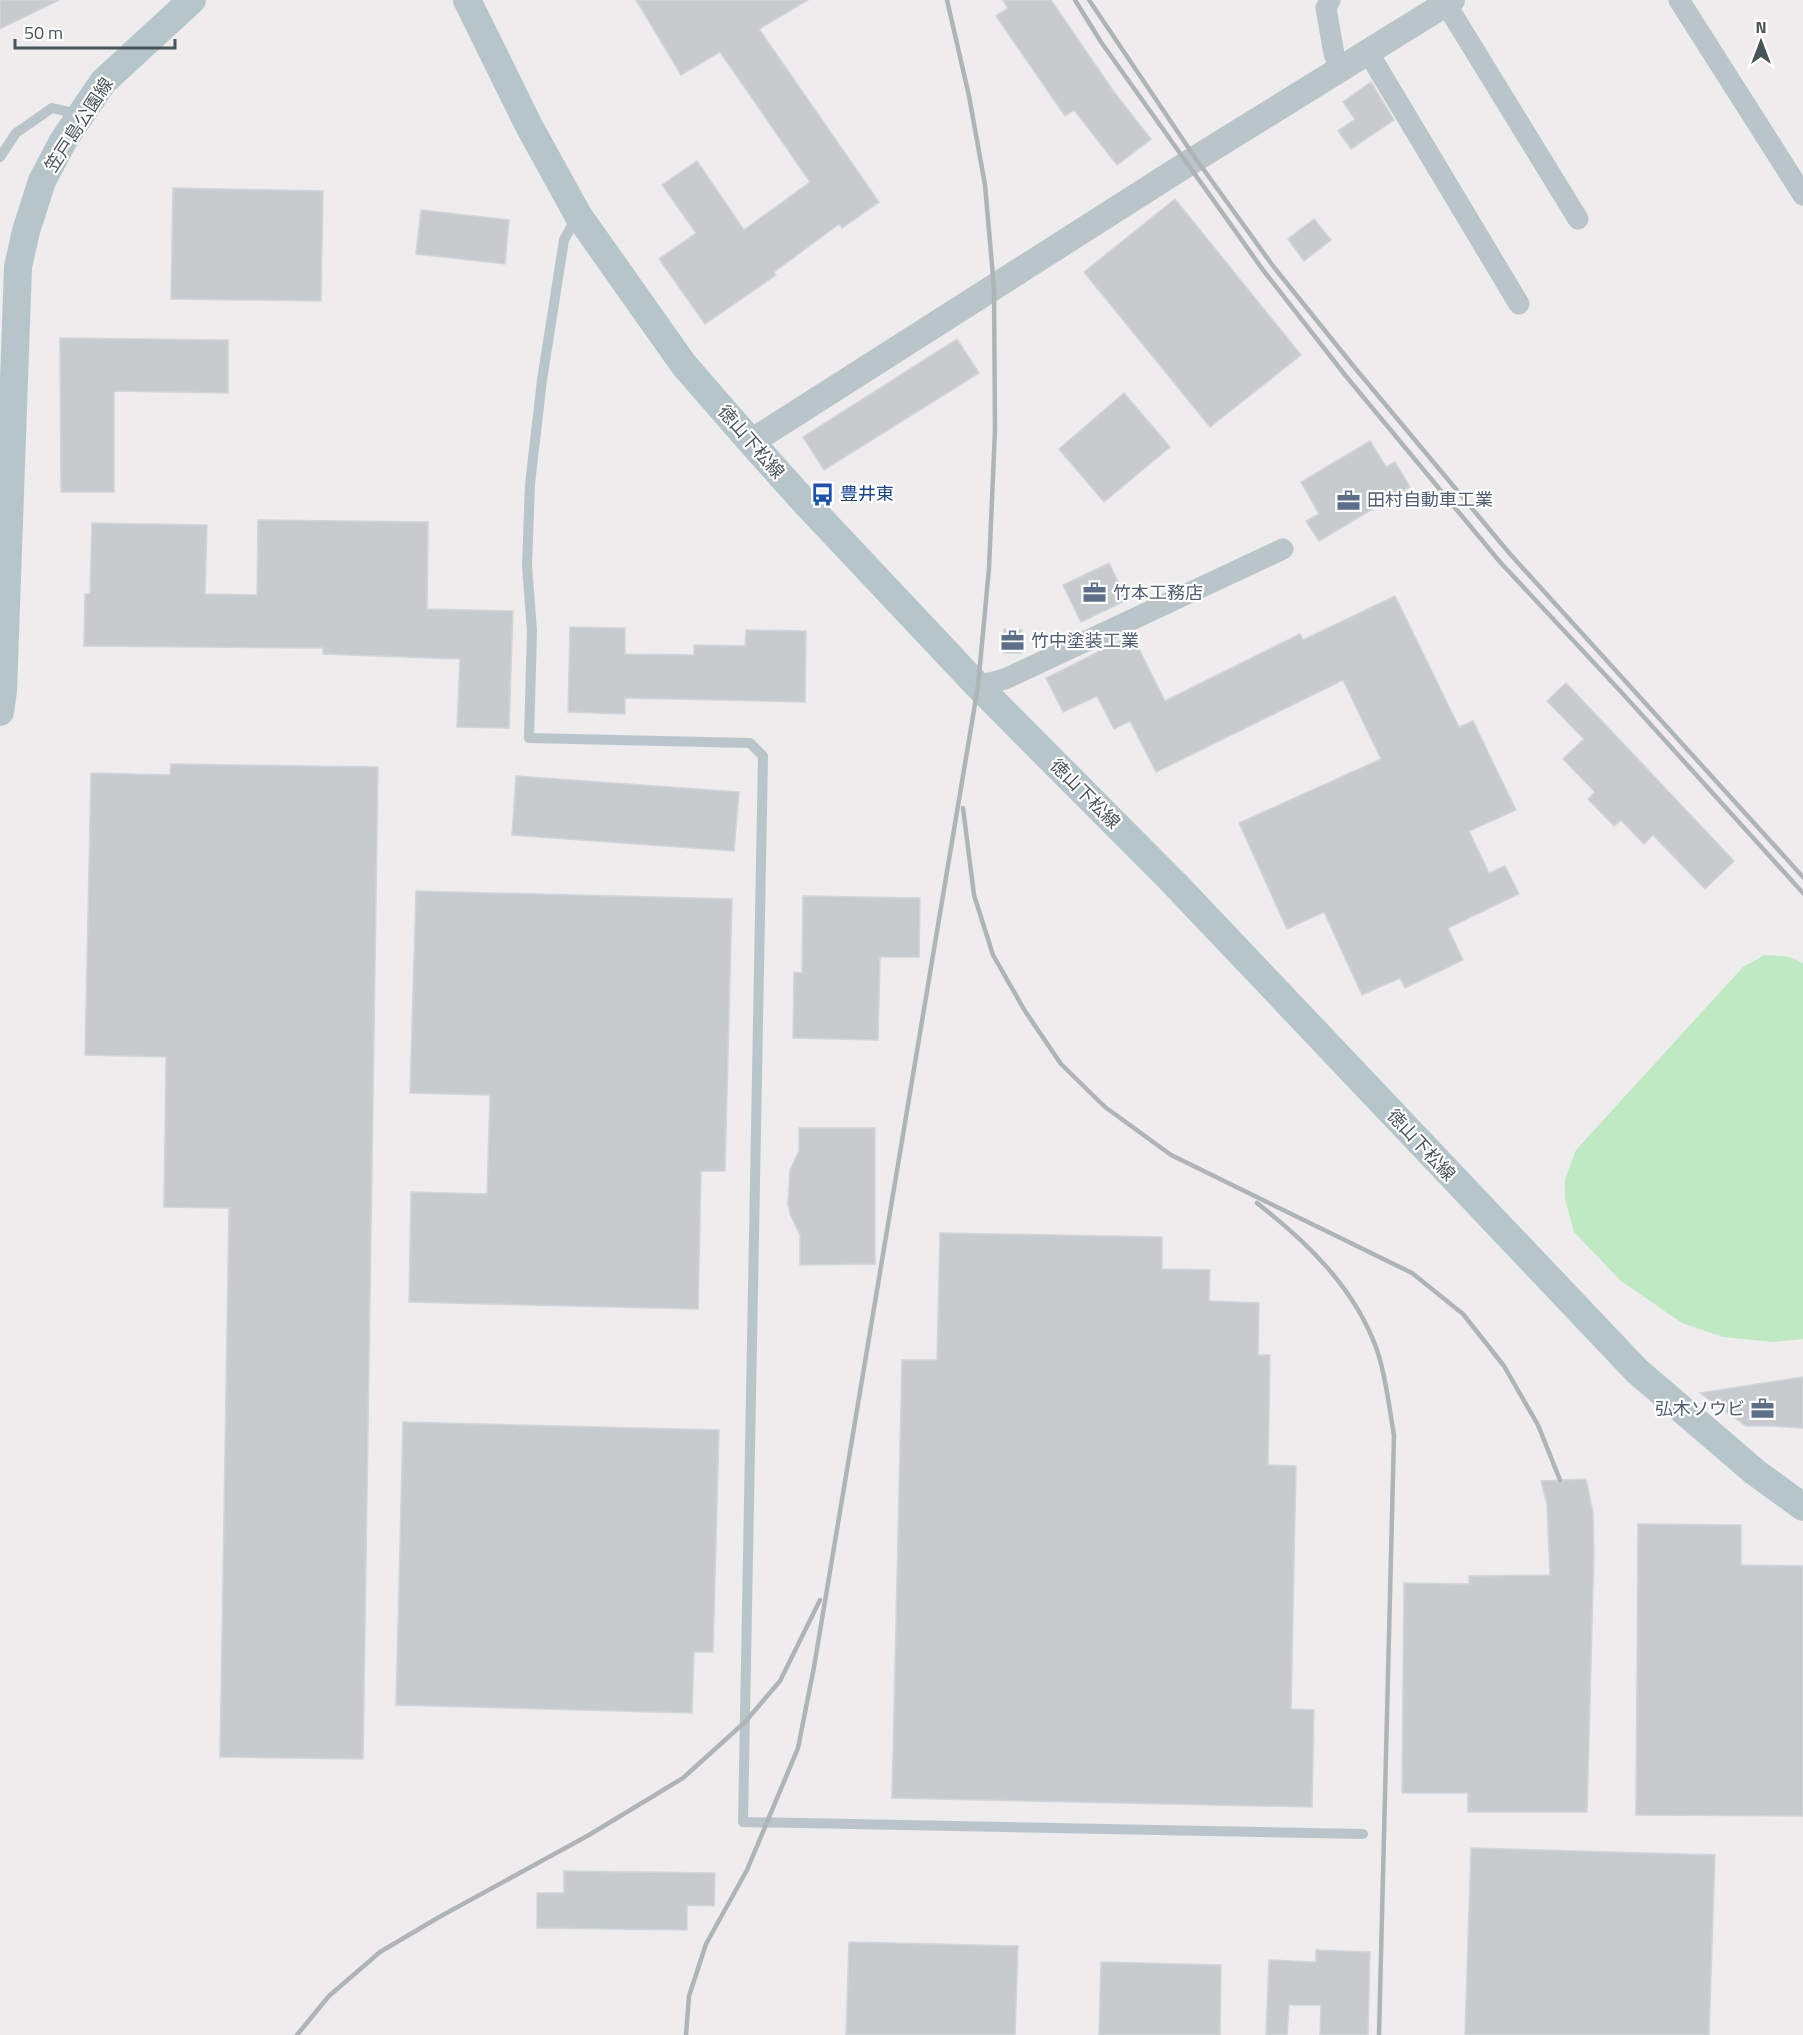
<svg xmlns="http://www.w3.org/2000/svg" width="1803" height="2035" viewBox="0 0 1803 2035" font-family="'Titillium Web','Noto Sans JP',sans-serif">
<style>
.green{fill:#bee9c2}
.building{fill:#c7cbce;stroke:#d1d5d7;stroke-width:1.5}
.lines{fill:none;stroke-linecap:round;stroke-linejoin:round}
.service{stroke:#b9c5c8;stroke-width:10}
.minor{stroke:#b9c5c8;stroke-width:21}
.tertiary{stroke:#b9c5c8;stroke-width:26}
.secondary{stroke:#b6c5ca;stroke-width:28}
.rail{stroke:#afb4b6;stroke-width:4.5}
.labels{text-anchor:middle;stroke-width:4.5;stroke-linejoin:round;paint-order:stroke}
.street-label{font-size:18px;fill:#475458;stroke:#fff}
.transit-label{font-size:18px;fill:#164399;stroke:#fff;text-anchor:start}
.service-label{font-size:18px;fill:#4e5e75;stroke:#fff;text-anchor:start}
</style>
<rect width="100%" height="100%" fill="#efeced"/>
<path class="green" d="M1765,955C1778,956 1793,955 1803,964V1339L1773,1342L1723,1337L1682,1323L1621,1281L1574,1232L1565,1199V1179L1576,1150L1743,967Z"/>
<g class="building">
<path d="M0,0H59L0,29Z"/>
<path d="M636,0H808L759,29L879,202L842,228L839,224L774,272L776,275L705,324L659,259L696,233L662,185L697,161L744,230L810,182L720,52L681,75Z"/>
<path d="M1003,0H1051L1114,92L1151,139L1117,165L1074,110L1065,116L996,16L1008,8Z"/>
<path d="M1371,82L1394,120L1351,149L1338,131L1355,119L1343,102Z"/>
<path d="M173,188L323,191L321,301L171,299Z"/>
<path d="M1175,199L1301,355L1210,427L1084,272Z"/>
<path d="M421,210L509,220L505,264L416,254Z"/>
<path d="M1314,219L1331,240L1304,261L1288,239Z"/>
<path d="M60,338L228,340V393L114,391V492H61Z"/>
<path d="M957,339L979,373L824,470L803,437Z"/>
<path d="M1124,393L1170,447L1104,502L1059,449Z"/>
<path d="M1370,441L1386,467L1395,462L1410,487L1319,541L1306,521L1319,514L1301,482Z"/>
<path d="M258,520L428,522L427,609L513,611L509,728L457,727L460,659L323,654V648L84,646L85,594H90L92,523L207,525L205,594L257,595Z"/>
<path d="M1109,563L1127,600L1081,622L1063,585Z"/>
<path d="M1395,596L1459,727L1473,721L1516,810L1469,831L1489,873L1505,866L1519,894L1448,928L1463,960L1405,988L1400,978L1362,995L1324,912L1287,929L1239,823L1381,759L1343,680L1156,772L1130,721L1114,729L1097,696L1063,712L1046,678L1132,635L1165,701L1300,634L1303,640Z"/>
<path d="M570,627L625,628V654L694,655V645L745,646L746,630L806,631L805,702L625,698V714L568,712Z"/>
<path d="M1004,629L1022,630L1021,653H1004Z"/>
<path d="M1566,683L1734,861L1705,889L1653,835L1644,844L1621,820L1614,826L1588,799L1595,792L1563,759L1584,739L1547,701Z"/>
<path d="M171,764L378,767L363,1759L220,1757L229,1208L164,1207L166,1057L85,1055L91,773L170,775Z"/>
<path d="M516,776L739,792L734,851L512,835Z"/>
<path d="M416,891L732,899L725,1171H701L698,1309L409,1302L411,1192L487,1194L490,1095L410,1093Z"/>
<path d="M803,896L920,898L919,957H880L878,1040L793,1038L794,972L802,973Z"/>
<path d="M799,1128H875V1264L800,1265V1235L790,1214L788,1204L790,1170L799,1151Z"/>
<path d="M940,1233L1162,1237V1269L1210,1270L1209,1301L1259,1303L1258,1355H1270L1268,1465L1296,1466L1291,1709L1314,1710L1312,1807L892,1798L902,1360H937Z"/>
<path d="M1803,1377V1428L1772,1426H1746L1700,1393Z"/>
<path d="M403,1422L719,1430L713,1652H694L692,1713L396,1705Z"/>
<path d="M1586,1479L1593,1512L1594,1551L1587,1812H1468V1793H1402L1404,1583L1469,1584V1576L1550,1575L1547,1504L1541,1481Z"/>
<path d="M1638,1524L1741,1525V1565L1803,1566V1816L1636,1815Z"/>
<path d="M1471,1848L1715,1855L1709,2035H1465Z"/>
<path d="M564,1871L715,1873L714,1906L687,1905V1930L537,1928V1893H564Z"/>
<path d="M849,1942L1018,1946L1015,2035H846Z"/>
<path d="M1316,1950L1370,1952L1368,2035H1320L1321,2005H1289L1287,2035H1266L1269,1960L1316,1962Z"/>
<path d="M1101,1962L1221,1965L1220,2035H1099Z"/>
</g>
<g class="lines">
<g class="service">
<path d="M0,157L16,133L52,108L78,114"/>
<path d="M576,218L564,240L542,380L530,484L527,566L532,631L529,738L750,743L763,756L743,1822L1363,1834"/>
</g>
<g class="minor">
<path d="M1330,0L1326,8L1334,54L1341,69"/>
<path d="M1679,0L1803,195"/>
<path d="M1446,4L1578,219"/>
<path d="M1368,52L1519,304"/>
<path d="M978,686L1005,679L1283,549"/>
</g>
<path class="tertiary" d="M751,442L1187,164L1452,0"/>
<g class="secondary">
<path d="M467,0L529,126L578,215L684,365L751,442L801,498L978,686L1175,884L1637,1371L1755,1472L1803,1507"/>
<path d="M0,712L3,691L18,267L26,231L42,181L63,141L103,82L192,0"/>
</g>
<g class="rail">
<path d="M1075,0L1101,42L1263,270L1345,375L1500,562L1623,694L1803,893"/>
<path d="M1089,0L1196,159L1273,266L1355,368L1510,554L1803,877"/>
<path d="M963,808L974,895L993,955L1025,1011L1061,1064L1105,1107L1171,1155L1412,1273L1463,1314L1504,1366L1538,1425L1560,1480"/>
<path d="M1257,1203C1307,1242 1355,1288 1377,1350C1386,1376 1389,1407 1394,1435L1379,2035"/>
<path d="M297,2035L329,1996L380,1952L441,1916L589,1835L683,1778L745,1722L780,1681L820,1600"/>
<path d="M686,2035L689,1996L706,1944L747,1870L798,1748L814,1667L978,686L989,568L995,430L994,288L985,185L969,96L947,0"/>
</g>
</g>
<defs>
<symbol id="bus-bare" viewBox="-9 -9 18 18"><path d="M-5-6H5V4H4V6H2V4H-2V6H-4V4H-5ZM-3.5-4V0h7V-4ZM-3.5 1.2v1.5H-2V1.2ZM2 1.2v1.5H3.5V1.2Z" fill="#1a4fb4" stroke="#fff" stroke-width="2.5" paint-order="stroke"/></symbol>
<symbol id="office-bare" viewBox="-9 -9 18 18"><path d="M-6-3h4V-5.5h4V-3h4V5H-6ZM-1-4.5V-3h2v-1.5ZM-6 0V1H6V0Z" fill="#5c6f8a" stroke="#fff" stroke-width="2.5" paint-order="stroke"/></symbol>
</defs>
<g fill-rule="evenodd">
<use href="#bus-bare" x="806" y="478" width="33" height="33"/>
<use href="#office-bare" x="1332" y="484" width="33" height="33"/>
<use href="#office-bare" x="1078" y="576" width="33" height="33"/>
<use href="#office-bare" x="996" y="624" width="33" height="33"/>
<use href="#office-bare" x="1746" y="1392" width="33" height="33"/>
</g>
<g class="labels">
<g class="street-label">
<text transform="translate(79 125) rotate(-57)" y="6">笠戸島公園線</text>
<text transform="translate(751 442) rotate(49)" y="6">徳山下松線</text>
<text transform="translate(1085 794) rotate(45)" y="6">徳山下松線</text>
<text transform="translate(1421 1145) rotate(47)" y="6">徳山下松線</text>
</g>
<g class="transit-label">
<text x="840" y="500">豊井東</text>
</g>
<g class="service-label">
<text x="1367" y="506">田村自動車工業</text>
<text x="1113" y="599">竹本工務店</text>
<text x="1031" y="647">竹中塗装工業</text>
<text x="1745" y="1415" text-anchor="end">弘木ソウビ</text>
</g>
</g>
<g transform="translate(1761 42)" stroke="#ffffff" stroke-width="4.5" paint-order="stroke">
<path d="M0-4.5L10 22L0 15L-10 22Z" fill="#475458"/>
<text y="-9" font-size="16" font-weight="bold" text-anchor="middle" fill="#475458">N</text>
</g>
<path d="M15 39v9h160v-9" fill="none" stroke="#475458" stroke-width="3"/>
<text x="24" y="39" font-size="18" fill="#475458" stroke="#ffffff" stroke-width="4.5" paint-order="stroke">50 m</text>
</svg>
